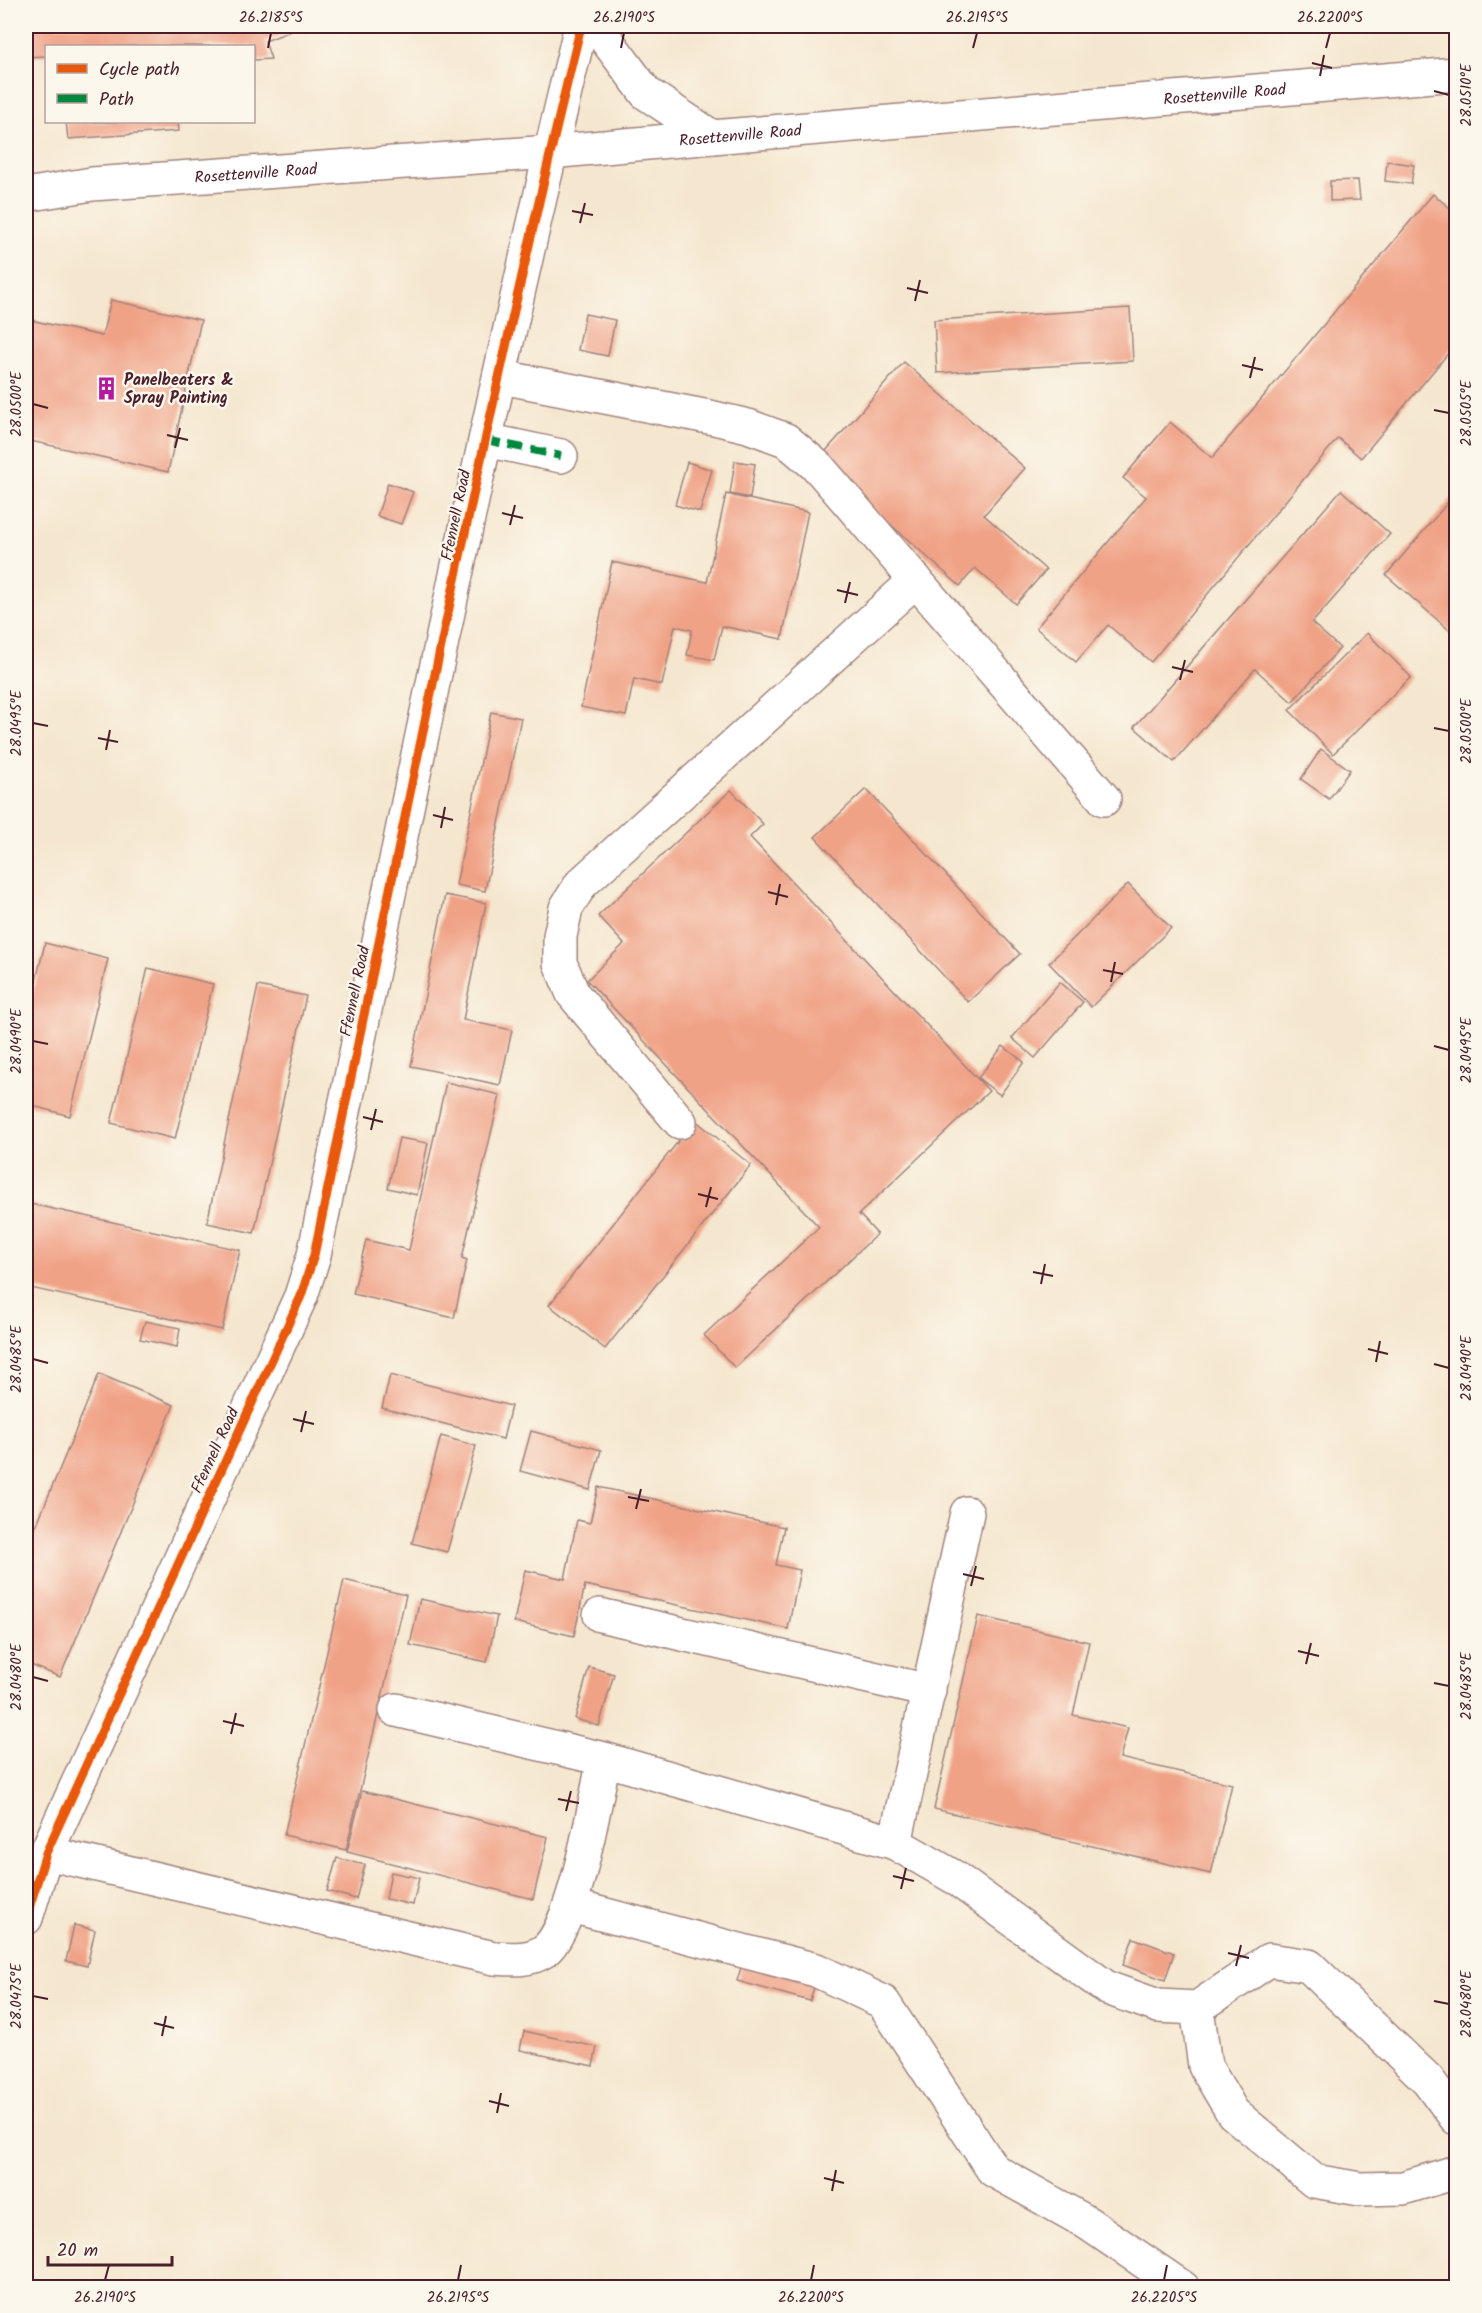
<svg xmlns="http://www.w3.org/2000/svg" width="1482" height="2313" viewBox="0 0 1482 2313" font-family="Kalam,sans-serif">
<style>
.building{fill:#f0a286}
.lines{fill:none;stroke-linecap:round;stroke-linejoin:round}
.minor-casing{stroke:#a0837d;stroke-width:36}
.major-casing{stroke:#a0837d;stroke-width:36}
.minor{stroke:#fff;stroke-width:33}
.major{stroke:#fff;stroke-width:33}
.quiet{stroke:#00873e;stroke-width:8;stroke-dasharray:15 8;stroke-linecap:butt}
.cycleway-casing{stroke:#fbf7ec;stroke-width:13}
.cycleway{stroke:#e8590c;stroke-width:9}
.ticks{fill:none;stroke:#4a1f2b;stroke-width:2}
.labels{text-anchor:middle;stroke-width:5;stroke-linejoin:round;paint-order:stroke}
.street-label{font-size:16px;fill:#4a1f2b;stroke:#fbf7ec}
.poi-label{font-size:16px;font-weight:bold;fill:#4a1f2b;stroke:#fbf7ec;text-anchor:start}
.neatline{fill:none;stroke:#4a1f2b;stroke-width:2}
.ticks-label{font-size:15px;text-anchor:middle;fill:#4a1f2b}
</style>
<rect width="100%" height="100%" fill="#fbf7ec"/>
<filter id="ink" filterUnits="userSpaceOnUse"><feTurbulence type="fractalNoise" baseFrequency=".0167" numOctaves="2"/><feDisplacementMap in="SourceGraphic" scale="12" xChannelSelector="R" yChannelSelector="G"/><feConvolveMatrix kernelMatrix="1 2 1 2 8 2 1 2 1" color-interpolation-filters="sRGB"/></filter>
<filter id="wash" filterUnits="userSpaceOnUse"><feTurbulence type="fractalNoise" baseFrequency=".008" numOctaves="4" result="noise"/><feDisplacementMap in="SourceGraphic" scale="24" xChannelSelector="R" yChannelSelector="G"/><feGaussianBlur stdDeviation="1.35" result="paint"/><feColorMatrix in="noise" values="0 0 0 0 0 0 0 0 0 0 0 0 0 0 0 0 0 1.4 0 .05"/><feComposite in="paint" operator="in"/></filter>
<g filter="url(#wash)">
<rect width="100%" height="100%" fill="#f5e7cf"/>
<g id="blocks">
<g class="building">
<path d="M26,26H329V27L296,29L265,41L271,59L254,60V46H46V56L26,57Z"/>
<path d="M66,122H178L179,131L68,139Z"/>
<path d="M1387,161L1414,165L1411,184L1385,181Z"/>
<path d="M1358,180L1360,200L1330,201V181Z"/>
<path d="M1433,194L1456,213V344L1361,458L1338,438L1151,662L1108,625L1076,662L1036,628L1146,497L1123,478L1170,422L1212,458Z"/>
<path d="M111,300L201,320L168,472L26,440V319L102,336Z"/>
<path d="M1130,308L1133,361L937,373L934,320Z"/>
<path d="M585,314L615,320L608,356L578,350Z"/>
<path d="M904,362L1025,468L984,515L1046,570L1016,604L975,568L960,586L818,460Z"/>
<path d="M735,461L755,464L750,498L730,494Z"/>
<path d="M687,462L712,470L700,512L675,505Z"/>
<path d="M388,483L413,492L401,524L377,516Z"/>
<path d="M1341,490L1390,534L1312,623L1340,648L1292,702L1255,669L1174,762L1134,727Z"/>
<path d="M1456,493V636L1386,575Z"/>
<path d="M726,494L808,512L782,639L722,626L714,660L687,655L692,630L675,626L662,685L634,679L626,716L581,707L612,562L707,582Z"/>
<path d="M1367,633L1411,677L1333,754L1289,710Z"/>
<path d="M491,712L521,718L485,891L456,885Z"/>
<path d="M1321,749L1350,770L1329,799L1301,779Z"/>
<path d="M866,789L1020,954L968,1002L815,837Z"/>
<path d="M731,790L763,824L750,837L989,1091L859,1214L877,1234L735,1368L704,1335L819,1227L587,980L624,944L598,916Z"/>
<path d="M1128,884L1171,928L1091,1007L1049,963Z"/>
<path d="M445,895L486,903L463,1020L512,1030L500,1085L411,1066Z"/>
<path d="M45,943L108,959L70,1116L26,1104V1022Z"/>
<path d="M148,968L213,984L175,1139L111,1123Z"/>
<path d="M1060,982L1083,1002L1035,1058L1012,1038Z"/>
<path d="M258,986L306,996L254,1233L207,1223Z"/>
<path d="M1003,1046L1024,1062L1000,1095L978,1078Z"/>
<path d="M446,1082L500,1095L462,1258L467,1260L454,1318L353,1294L366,1240L409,1250Z"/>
<path d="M695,1120L751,1165L605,1349L549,1305Z"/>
<path d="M399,1138L428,1143L417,1195L388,1188Z"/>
<path d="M26,1203L240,1250L222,1330L26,1287Z"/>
<path d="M145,1321L180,1328L177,1347L140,1339Z"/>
<path d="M99,1374L174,1405L60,1677L26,1663V1550Z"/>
<path d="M390,1375L511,1406L503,1439L382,1408Z"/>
<path d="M531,1431L601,1450L590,1490L520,1471Z"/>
<path d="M441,1436L476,1446L447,1552L412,1543Z"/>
<path d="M598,1487L784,1527L776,1565L800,1570L788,1629L585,1585L574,1636L514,1622L525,1570L565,1579L577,1520L590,1523Z"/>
<path d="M344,1580L406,1595L346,1850L284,1835Z"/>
<path d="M420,1599L497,1616L487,1662L410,1645Z"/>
<path d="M978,1616L1089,1642L1073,1715L1128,1728L1120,1758L1232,1784L1211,1874L934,1809Z"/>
<path d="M589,1667L614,1674L599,1726L575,1719Z"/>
<path d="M362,1791L548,1837L533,1899L347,1852Z"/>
<path d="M337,1858L365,1865L356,1899L327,1891Z"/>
<path d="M391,1872L419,1878L413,1905L386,1899Z"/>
<path d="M74,1925L95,1930L87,1966L66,1961Z"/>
<path d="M1133,1938L1174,1953L1165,1980L1123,1965Z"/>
<path d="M745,1954L818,1974L810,2001L737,1981Z"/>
<path d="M524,2031L597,2047L593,2066L520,2050Z"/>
</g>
</g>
</g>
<g filter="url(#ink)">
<use href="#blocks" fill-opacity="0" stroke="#a0837d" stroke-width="1.5"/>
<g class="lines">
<defs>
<g id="minor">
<path d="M501,377L714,418L748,426L786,440L819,468L1104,799"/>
<path d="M486,440L561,456"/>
<path d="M680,1122L573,994L560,963V936L566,908L581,884L916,580"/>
<path d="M600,1615L929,1691"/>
<path d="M396,1710L604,1759L895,1843L954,1877L1107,1988L1158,2006L1197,2008L1269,1960L1309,1966L1428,2080L1456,2118"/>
<path d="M895,1843L967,1513"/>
<path d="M46,1853L494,1958C511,1959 529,1961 544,1951C575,1929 595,1800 604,1759"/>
<path d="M571,1906L816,1970L883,2002L993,2170L1086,2222L1183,2288"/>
<path d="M26,1918L46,1853L301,1296L314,1255C400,845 481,433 581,26"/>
<path d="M1197,2008L1205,2066L1233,2113L1314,2181L1360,2189L1403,2188L1456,2172"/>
</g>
<g id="major">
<path d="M600,26L605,38L646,93L712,137"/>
<path id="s1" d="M26,195L92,184L550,152L712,137L1456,74"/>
</g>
</defs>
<use href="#minor" class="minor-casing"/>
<use href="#major" class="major-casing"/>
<use href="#minor" class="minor"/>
<use href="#major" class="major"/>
<path class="quiet" d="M486,440L561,456"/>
<defs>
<path id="cycleway" d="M26,1918L46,1853L301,1296L314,1255C400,845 481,433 581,26"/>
</defs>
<use href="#cycleway" class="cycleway-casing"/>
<use href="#cycleway" class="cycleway"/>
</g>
</g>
<path class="ticks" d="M268,48L271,33M621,48L624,33M973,48L977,33M1326,48L1330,33M1312,63L1332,68M1320,76L1324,55M1434,91L1449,95M572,211L593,215M580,223L585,203M907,288L928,293M915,301L920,280M1242,365L1263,370M1250,378L1255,357M33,404L48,408M1434,410L1449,413M167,435L188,440M175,448L180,428M502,513L523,518M510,525L515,505M837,590L858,595M845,603L850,582M1172,667L1193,672M1180,680L1185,660M33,723L48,726M1434,728L1449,731M98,738L118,742M106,750L110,730M433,815L453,820M441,828L445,807M768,892L788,897M776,905L780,884M1103,970L1123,974M1111,982L1115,962M33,1041L48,1044M1434,1046L1449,1050M363,1117L383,1122M371,1130L376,1109M698,1194L718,1199M706,1207L711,1187M1033,1272L1053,1276M1041,1284L1045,1264M1368,1349L1388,1354M33,1359L48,1363M1376,1362L1380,1341M1434,1364L1449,1368M293,1419L314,1424M301,1432L306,1411M628,1497L649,1501M636,1509L641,1489M963,1574L984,1579M971,1586L976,1566M1298,1651L1319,1656M1306,1664L1311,1643M33,1677L48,1681M1434,1683L1449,1686M223,1721L244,1726M231,1734L236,1713M558,1799L579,1803M566,1811L571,1791M893,1876L914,1881M901,1889L906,1868M1228,1953L1249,1958M1236,1966L1241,1945M33,1996L48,1999M1434,2001L1449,2004M154,2023L174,2028M162,2036L166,2016M489,2101L509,2106M497,2113L501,2093M824,2178L844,2183M832,2191L836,2170M105,2280L109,2265M458,2280L461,2265M811,2280L814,2265M1164,2280L1167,2265"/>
<defs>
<symbol id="building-bare" viewBox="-9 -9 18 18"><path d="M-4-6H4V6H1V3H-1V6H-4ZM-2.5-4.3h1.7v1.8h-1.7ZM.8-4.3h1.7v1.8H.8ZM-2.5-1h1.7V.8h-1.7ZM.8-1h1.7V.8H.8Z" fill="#b5179e" stroke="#fbf7ec" stroke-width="2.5" paint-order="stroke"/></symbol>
</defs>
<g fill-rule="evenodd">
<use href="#building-bare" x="90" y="372" width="33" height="33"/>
</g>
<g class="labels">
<g class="street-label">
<text dy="6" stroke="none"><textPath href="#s1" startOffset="1203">Rosettenville Road</textPath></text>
<text dy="6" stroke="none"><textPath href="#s1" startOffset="717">Rosettenville Road</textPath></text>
<text dy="6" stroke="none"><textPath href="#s1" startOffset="231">Rosettenville Road</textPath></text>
<text transform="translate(455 515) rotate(-78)" y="6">Ffennell Road</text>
<text transform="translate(354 991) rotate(-78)" y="6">Ffennell Road</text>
<text transform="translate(214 1450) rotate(-65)" y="6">Ffennell Road</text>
</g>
<g class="poi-label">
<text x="124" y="385">Panelbeaters &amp;<tspan x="124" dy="18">Spray Painting</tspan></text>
</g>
</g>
<rect width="1482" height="2313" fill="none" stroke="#fbf7ec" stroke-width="66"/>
<rect x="45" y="45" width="210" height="78" fill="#fbf7ec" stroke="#b4a19f" stroke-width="1.5"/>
<rect x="57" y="64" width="30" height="9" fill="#e8590c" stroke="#b4a19f" stroke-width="1.5"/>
<text x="99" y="75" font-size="18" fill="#4a1f2b">Cycle path</text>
<rect x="57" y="94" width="30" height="9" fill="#00873e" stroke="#b4a19f" stroke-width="1.5"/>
<text x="99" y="105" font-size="18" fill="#4a1f2b">Path</text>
<path d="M48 2256v9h124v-9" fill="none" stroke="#4a1f2b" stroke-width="3"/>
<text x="57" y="2256" font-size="18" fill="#4a1f2b" stroke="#fbf7ec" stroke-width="4.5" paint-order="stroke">20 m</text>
<rect x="33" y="33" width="1416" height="2247" class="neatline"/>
<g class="ticks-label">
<text x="271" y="22">26.2185°S</text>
<text x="624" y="22">26.2190°S</text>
<text x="977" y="22">26.2195°S</text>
<text x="1330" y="22">26.2200°S</text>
<text transform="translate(1466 95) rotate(-90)" y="5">28.0510°E</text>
<text transform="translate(16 404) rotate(-90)" y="5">28.0500°E</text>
<text transform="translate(1466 413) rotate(-90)" y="5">28.0505°E</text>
<text transform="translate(16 723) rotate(-90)" y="5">28.0495°E</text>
<text transform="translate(1466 731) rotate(-90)" y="5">28.0500°E</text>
<text transform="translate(16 1041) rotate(-90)" y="5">28.0490°E</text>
<text transform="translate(1466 1050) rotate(-90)" y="5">28.0495°E</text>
<text transform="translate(16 1359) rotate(-90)" y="5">28.0485°E</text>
<text transform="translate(1466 1368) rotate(-90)" y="5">28.0490°E</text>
<text transform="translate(16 1677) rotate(-90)" y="5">28.0480°E</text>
<text transform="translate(1466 1686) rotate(-90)" y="5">28.0485°E</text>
<text transform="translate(16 1996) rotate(-90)" y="5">28.0475°E</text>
<text transform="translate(1466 2004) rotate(-90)" y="5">28.0480°E</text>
<text x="105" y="2302">26.2190°S</text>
<text x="458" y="2302">26.2195°S</text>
<text x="811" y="2302">26.2200°S</text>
<text x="1164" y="2302">26.2205°S</text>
</g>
</svg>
